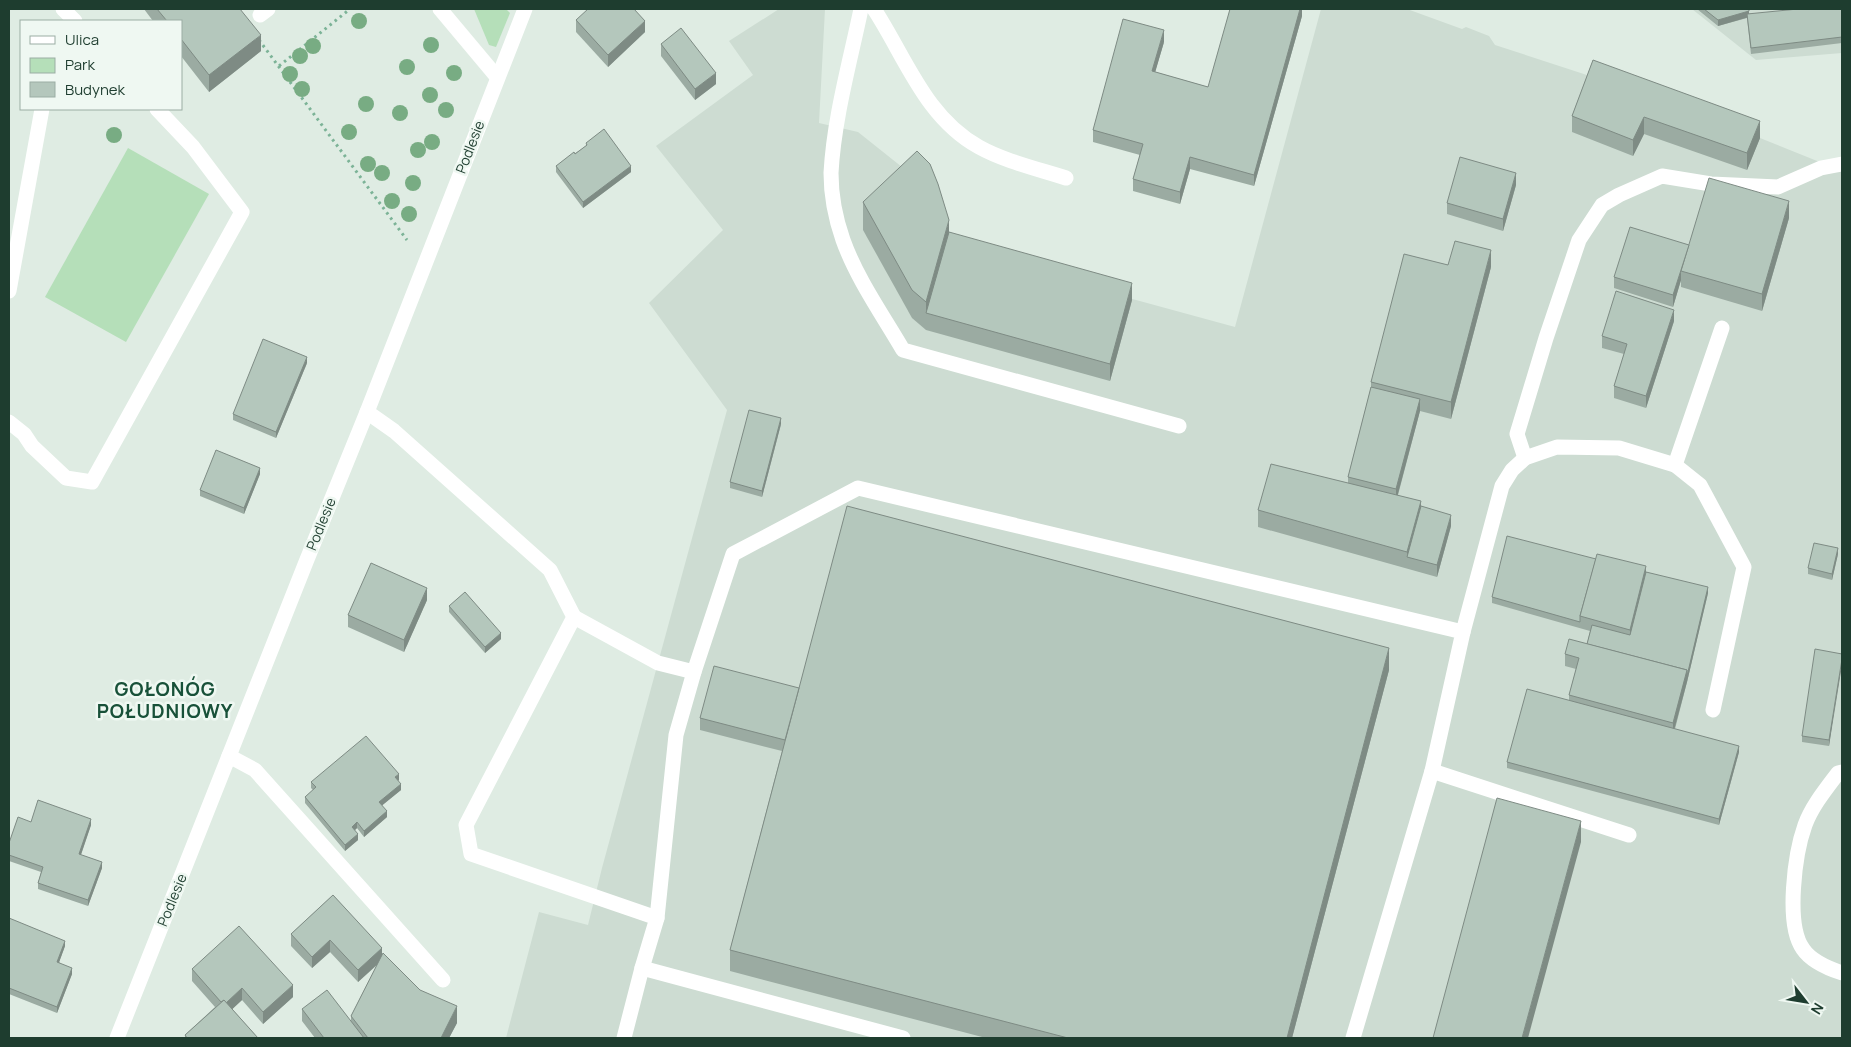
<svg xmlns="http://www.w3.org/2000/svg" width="1851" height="1047" viewBox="0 0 1851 1047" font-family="Manrope,sans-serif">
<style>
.built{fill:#cddcd2}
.green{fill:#b5dfb9}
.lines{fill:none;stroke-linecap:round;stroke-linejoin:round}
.path{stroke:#7cb397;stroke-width:3;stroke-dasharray:2.5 4;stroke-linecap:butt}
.service{stroke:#fff;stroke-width:15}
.minor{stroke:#fff;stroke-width:15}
.tree{fill:#78ac83}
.wall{fill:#9baba2}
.shaded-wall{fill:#7e8b84}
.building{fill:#b4c7bc;stroke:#7e8b84}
.labels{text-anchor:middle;stroke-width:5;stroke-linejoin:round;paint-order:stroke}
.street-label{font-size:14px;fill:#1e3d2f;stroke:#eff8f2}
.district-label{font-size:19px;font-weight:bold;letter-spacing:1px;fill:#185139;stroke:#eff8f2}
</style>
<rect width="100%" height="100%" fill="#dfece3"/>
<g class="built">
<path d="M779,9H825L819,123L858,132L917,179L949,249L1235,327L1321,9H1407L1462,29L1466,27L1489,36L1495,45L1593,77L1760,138L1842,171V1038H506L539,912L588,925L602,868L727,410L649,303L723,230L656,146L753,75L729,41Z"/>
<path d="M1692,9H1842V53L1756,60Z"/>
</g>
<g class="green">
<path d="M474,9H506L510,13L496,47L489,45Z"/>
<path d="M128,148L209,194L126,342L45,297Z"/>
</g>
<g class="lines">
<g class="path">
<path d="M259,40L407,240"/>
<path d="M279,66L350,9"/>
</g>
<g class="service">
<path d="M63,9L75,21"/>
<path d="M440,9L497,77"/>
<path d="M861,9C850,62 834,118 831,173C831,194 836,220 843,240C857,279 882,314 903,350L1179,426"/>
<path d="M874,9C906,58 925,117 979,147C1004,161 1038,169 1066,178"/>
<path d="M260,15L268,9"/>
<path d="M9,291L42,109"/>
<path d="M367,412L394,431L550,570L574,617L466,825L471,854L657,918"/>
<path d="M9,422L24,434L32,446L66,478L92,482L242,212L193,147L157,109"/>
<path d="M1525,458L1517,434L1546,338L1579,240L1602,205L1619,195L1662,176L1711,184L1778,187L1821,168L1842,164"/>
<path d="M1675,465L1700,485L1744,567L1713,710"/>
<path d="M574,617L658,663L694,672"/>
<path d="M1463,632L1502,486L1512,470L1525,458L1557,447L1619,448L1675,465L1722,328"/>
<path d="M229,756L255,770L443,980"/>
<path d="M1432,771L1629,835"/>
<path d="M1842,772L1838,773C1826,789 1812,806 1805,825C1795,853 1785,924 1803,949C1811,961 1830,969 1842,973"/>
<path d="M642,968L903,1038"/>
<path d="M624,1038L642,968L657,918L676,735L694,672L733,554L858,488L1463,632L1432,771L1353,1038"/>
</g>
<path class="minor" d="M117,1038L306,562L367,412L525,9"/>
</g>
<g class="tree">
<circle cx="359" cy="21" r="8"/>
<circle cx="431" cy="45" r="8"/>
<circle cx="313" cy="46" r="8"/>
<circle cx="300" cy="56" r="8"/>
<circle cx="407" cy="67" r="8"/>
<circle cx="454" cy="73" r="8"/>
<circle cx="290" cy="74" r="8"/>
<circle cx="302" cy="89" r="8"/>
<circle cx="430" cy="95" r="8"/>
<circle cx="366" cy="104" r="8"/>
<circle cx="446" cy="110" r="8"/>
<circle cx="400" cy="113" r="8"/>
<circle cx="349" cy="132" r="8"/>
<circle cx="114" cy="135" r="8"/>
<circle cx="432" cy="142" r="8"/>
<circle cx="418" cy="150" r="8"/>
<circle cx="368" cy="164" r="8"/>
<circle cx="382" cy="173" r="8"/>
<circle cx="413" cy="183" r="8"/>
<circle cx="392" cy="201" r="8"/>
<circle cx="409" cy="214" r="8"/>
</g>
<g class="wall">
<path d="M144,9H240L261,51L209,92L181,56V21H153Z"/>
<path d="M1302,9V16L1254,186L1190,169L1180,204L1133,191V179L1140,155L1093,142V130L1164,42L1155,72L1208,87Z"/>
<path d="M1697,9H1749V14L1842,9V43L1751,54L1747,18L1718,26Z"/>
<path d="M576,20L645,32L608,67L576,32Z"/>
<path d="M661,44L716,84L695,100L661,56Z"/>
<path d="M1593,60L1760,138L1747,170L1644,134L1633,156L1572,132V116Z"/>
<path d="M586,143L631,172L583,208L556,172V166L586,146Z"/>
<path d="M1516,185L1503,231L1447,214V203Z"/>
<path d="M863,202L949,232L1132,300L1110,381L926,330L912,318L863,230Z"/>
<path d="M1789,218L1762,311L1681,287V280L1673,307L1614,288V277Z"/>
<path d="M1491,267L1451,419L1420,411L1398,495L1421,506L1451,526L1437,577L1258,527V510L1348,483V477L1371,387V382Z"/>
<path d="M1674,321L1646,408L1614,398V386L1624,354L1602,348V336Z"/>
<path d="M307,363L276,438L233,420V414Z"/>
<path d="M781,424L762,497L730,488V482Z"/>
<path d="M260,474L244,514L200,496V490Z"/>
<path d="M1838,554L1832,580L1808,574V568Z"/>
<path d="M1646,572L1708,593L1687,682L1675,729L1739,752L1719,825L1507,768V762L1569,701V695L1576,669L1565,666V654L1587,644L1590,631L1492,603V597Z"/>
<path d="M427,600L404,652L348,627V615Z"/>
<path d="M449,606L501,639L485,653L449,612Z"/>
<path d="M1842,654L1829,746L1802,742V736Z"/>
<path d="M1389,670L1292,1038H986L730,971V950L782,751L700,730V718L799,688Z"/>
<path d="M399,780L398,781L401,790L382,805L387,817L364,837L357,828L355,830L358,840L345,851L305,803V797L313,790L311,788V782Z"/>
<path d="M31,822L91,825L81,855L102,868L88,906L38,889V883L41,872L9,861V843Z"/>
<path d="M333,895L382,954L420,990L457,1023L449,1038H315L302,1021V1009L351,1022V1016L377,965L358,982L330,952L312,968L291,946V934Z"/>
<path d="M9,918L65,946L59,962L72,974L57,1013L9,994Z"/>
<path d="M192,969L293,997L263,1024L242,1000L232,1009L258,1038H185V1035L215,1007L192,981Z"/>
</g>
<g class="shaded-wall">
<path d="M1300,9H1302V16L1254,186V175Z"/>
<path d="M1749,11V17L1718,26V20Z"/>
<path d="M645,21V32L608,67V55Z"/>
<path d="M1164,30V42L1152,83V71Z"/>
<path d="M261,35V51L209,92V75Z"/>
<path d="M716,73V84L695,100V89Z"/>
<path d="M1644,117V134L1633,156V140Z"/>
<path d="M1760,121V138L1747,170V153Z"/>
<path d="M1190,157V169L1180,204V192Z"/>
<path d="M631,166V172L583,208V202Z"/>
<path d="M1516,173V185L1503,231V219Z"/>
<path d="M1789,201V218L1762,311V294Z"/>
<path d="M949,220V249L926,313V302Z"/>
<path d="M1689,245L1681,271V280L1673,307V295Z"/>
<path d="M1491,250V267L1451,419V402Z"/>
<path d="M1132,283V300L1110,381V364Z"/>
<path d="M1674,310V321L1646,408V396Z"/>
<path d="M307,357V363L276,438V432Z"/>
<path d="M1420,399V411L1396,501V489Z"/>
<path d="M781,418V424L762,497V491Z"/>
<path d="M260,468V474L244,514V508Z"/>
<path d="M1421,501V518L1407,557V552Z"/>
<path d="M1451,515V526L1437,577V565Z"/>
<path d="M1838,548V554L1832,580V574Z"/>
<path d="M1646,566V578L1630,641V630Z"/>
<path d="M1708,587V593L1687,682L1673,734V723Z"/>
<path d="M427,588V600L404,652V640Z"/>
<path d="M501,633V639L485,653V647Z"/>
<path d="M1389,648V670L1292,1038H1287Z"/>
<path d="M1842,659V665L1829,746V740Z"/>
<path d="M1739,746V752L1719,825V819Z"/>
<path d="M399,774V780L395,783V777Z"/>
<path d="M401,784V790L379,808V802Z"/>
<path d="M387,811V817L364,837V831Z"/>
<path d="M91,819V825L79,860V854Z"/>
<path d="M1581,821V842L1528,1038H1522Z"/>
<path d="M357,822V828L352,833V827Z"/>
<path d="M358,834V840L345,851V845Z"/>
<path d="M102,862V868L88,906V900Z"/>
<path d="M330,940V952L312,968V957Z"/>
<path d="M65,941V946L57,968V962Z"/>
<path d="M382,948V960L358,982V970Z"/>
<path d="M72,968V974L57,1013V1007Z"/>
<path d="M293,985V997L263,1024V1012Z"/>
<path d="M242,988V1000L224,1017V1005Z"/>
<path d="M457,1006V1023L449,1038H441Z"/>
</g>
<g class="building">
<path d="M157,9H240L261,35L209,75L181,39V21H167Z"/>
<path d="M588,9H634L645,21L608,55L576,20Z"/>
<path d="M1230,9H1300L1254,175L1190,157L1180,192L1133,179L1143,144L1093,130L1123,19L1164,30L1152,71L1208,87Z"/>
<path d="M1704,9H1749V11L1718,20Z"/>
<path d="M1798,9H1842V37L1751,48L1747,14Z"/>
<path d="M681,28L716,73L695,89L661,44Z"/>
<path d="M1593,60L1760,121L1747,153L1644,117L1633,140L1572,116Z"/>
<path d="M604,129L631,166L583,202L556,166L574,152L575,154L587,145L586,143Z"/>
<path d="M917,151L930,164L938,184L949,220L926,302L912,290L863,202Z"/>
<path d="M1460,157L1516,173L1503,219L1447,203Z"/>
<path d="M1709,178L1789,201L1762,294L1681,271Z"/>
<path d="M1630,227L1689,245L1673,295L1614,277Z"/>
<path d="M949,232L1132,283L1110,364L926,313Z"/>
<path d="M1455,241L1491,250L1451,402L1371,382L1404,254L1448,265Z"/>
<path d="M1616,291L1674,310L1646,396L1614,386L1627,344L1602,336Z"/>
<path d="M263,339L307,357L276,432L233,414Z"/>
<path d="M1371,387L1420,399L1396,489L1348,477Z"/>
<path d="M749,410L781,418L762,491L730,482Z"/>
<path d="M216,450L260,468L244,508L200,490Z"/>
<path d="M1271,464L1421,501L1407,552L1258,510Z"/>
<path d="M847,506L1389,648L1287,1038H1068L730,950Z"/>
<path d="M1421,506L1451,515L1437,565L1407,557Z"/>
<path d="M1507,536L1596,559L1580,616V622L1492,597Z"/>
<path d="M1814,543L1838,548L1832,574L1808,568Z"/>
<path d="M1597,554L1646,566L1630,630L1580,616Z"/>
<path d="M371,563L427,588L404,640L348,615Z"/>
<path d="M1646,572L1708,587L1687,676V670L1587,644L1592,625L1630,635Z"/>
<path d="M465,592L501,633L485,647L449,606Z"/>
<path d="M1569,639L1687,670L1673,723L1569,695L1579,658L1565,654Z"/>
<path d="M1815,649L1842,654V659L1829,740L1802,736Z"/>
<path d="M714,666L799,688L785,740L700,718Z"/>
<path d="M1527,689L1739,746L1719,819L1507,762Z"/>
<path d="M366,736L399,774L395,777L401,784L379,802L387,811L364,831L357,822L352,827L358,834L345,845L305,797L316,787L311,782Z"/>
<path d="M1497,798L1581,821L1522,1038H1433Z"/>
<path d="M38,800L91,819L79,854L102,862L88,900L38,883L43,867L9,855V843L18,817L31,822Z"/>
<path d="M333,895L382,948L358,970L330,940L312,957L291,934Z"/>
<path d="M9,918L65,941L57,962L72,968L57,1007L9,988Z"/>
<path d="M239,926L293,985L263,1012L242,988L226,1003L224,1000L221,1002L192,969Z"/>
<path d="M383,953L420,990L457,1006L441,1038H368L351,1016Z"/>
<path d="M327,990L364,1038H324L302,1009Z"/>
<path d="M224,1000L258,1038H187L185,1035Z"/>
</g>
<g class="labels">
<g class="street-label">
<text transform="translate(470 147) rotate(-69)" y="5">Podlesie</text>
<text transform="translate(321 524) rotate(-68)" y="5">Podlesie</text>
<text transform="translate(172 900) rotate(-68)" y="5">Podlesie</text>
</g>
<g class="district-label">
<text x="165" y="696">GOŁONÓG<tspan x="165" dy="22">POŁUDNIOWY</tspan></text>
</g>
</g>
<rect width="1851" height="1047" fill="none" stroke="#1e3d2f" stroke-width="20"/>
<rect x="20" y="20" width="162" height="90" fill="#eff8f2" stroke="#9bada4"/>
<rect x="30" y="36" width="25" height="8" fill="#ffffff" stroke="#9bada4"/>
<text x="65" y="45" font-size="15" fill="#1e3d2f">Ulica</text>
<rect x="30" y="58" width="25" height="15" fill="#b5dfb9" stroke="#9bada4"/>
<text x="65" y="70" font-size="15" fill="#1e3d2f">Park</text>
<rect x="30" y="82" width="25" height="15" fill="#b4c7bc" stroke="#9bada4"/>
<text x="65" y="95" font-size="15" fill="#1e3d2f">Budynek</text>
<g transform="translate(1806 1002) rotate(121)" stroke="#eff8f2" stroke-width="4" paint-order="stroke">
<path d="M0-4L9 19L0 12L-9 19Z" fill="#1e3d2f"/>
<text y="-8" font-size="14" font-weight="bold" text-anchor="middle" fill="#1e3d2f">N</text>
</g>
</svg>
